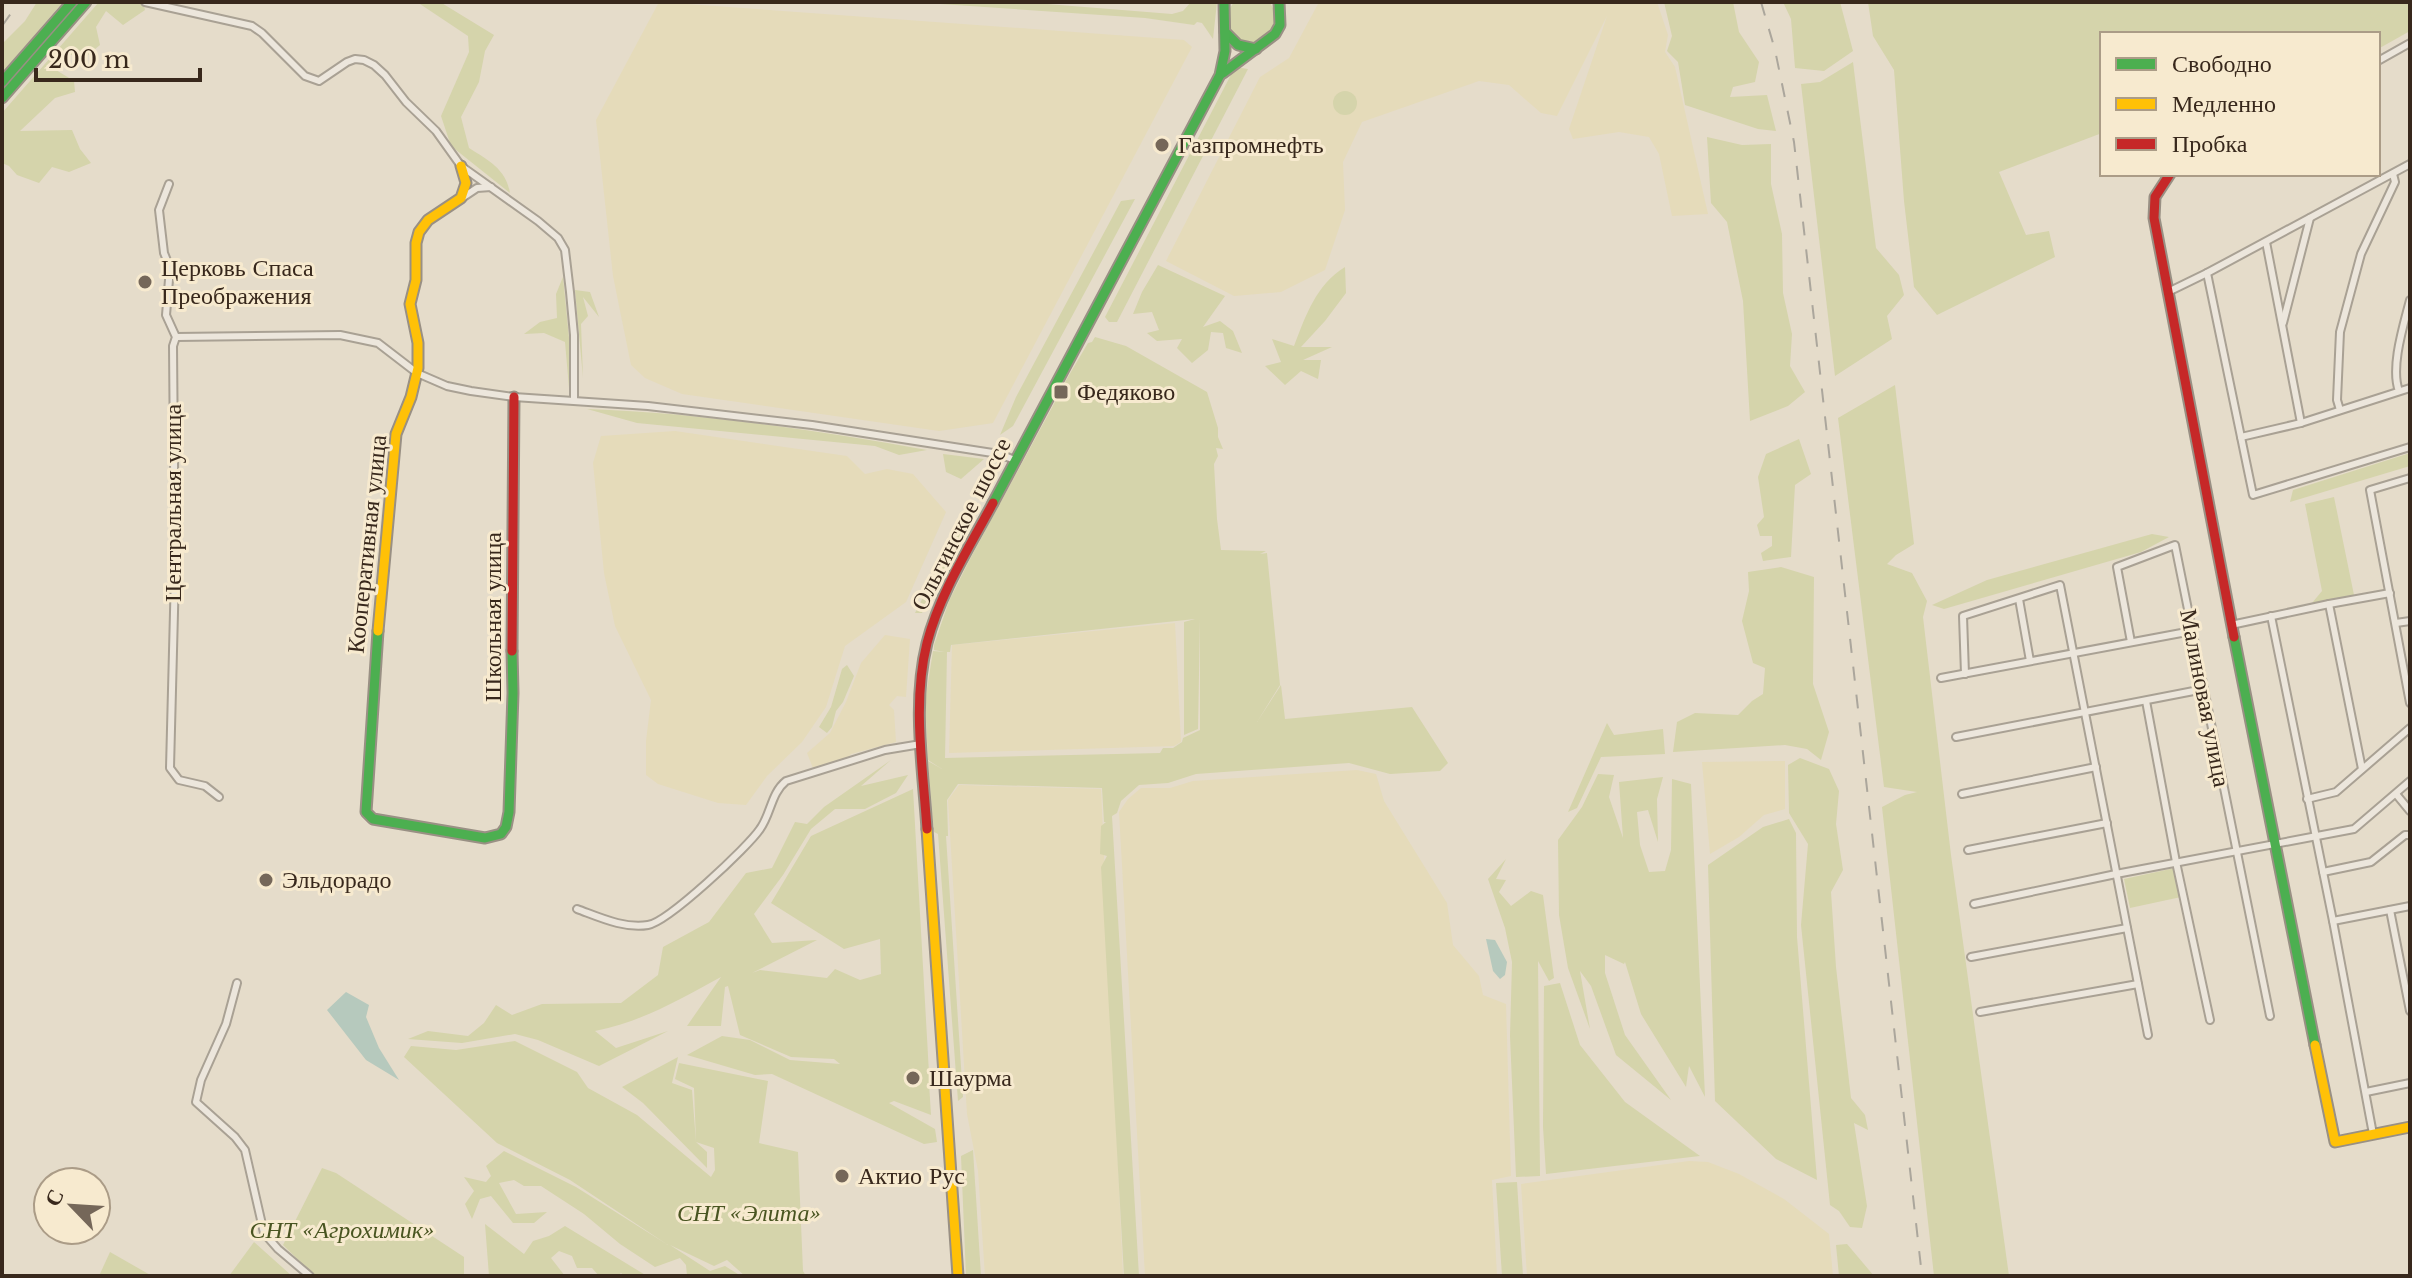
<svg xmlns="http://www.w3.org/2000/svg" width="2412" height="1278" viewBox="0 0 2412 1278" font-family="'Libre Baskerville',serif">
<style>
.farmland{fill:#e5dbba}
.green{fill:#d5d4ab;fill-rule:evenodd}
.water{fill:#b6c9bd}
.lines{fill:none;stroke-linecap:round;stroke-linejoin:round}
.street-casing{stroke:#a9a194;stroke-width:10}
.fast-casing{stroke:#999084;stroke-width:13}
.slow-casing{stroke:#999084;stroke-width:13}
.jam-casing{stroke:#999084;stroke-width:13}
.street{stroke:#ece6dc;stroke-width:6}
.fast{stroke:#4caf50;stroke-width:9}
.slow{stroke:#ffc107;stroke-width:9}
.jam{stroke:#c62828;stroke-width:9}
.rail{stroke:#aba69c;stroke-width:2;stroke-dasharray:14 14;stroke-linecap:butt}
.poi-dot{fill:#756759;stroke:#f7eacf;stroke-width:3}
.labels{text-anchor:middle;stroke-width:6;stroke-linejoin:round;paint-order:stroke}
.poi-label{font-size:24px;fill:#38281c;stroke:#f7eacf;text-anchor:start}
.street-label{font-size:24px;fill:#38281c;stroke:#f7eacf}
.park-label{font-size:24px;font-style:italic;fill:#495521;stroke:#f7eacf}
</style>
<rect width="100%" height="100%" fill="#e5dcca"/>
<g class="farmland">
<path d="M659,2L1184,40L1192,47L993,423L939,431L682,394L645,378L631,365L613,276L596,120Z"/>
<path d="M1319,2H1657L1668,35L1665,52L1675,67L1708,214L1672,216L1659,154L1649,137L1619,132L1573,139L1569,129L1607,16L1557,116L1541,113L1509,85L1479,81L1362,122L1343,162L1345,210L1325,270L1281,292L1234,296L1166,261L1260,77L1289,58Z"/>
<path d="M675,431L847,456L865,474L887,469L913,474L946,512L906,602L845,646L826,707L802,742L767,776L746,805L718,803L658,784L646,775V741L651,700L615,626L604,573L593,463L601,436Z"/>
<path d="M1175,623L1181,742L1174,746L949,753L952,645Z"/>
<path d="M885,635L910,639L906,697L897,696L889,705L894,710L896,742L851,754L847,759L813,768L807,753L830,733L846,702L861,663Z"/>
<path d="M1785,761V809L1764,815L1739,837L1710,854L1702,762Z"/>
<path d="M1357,770L1376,774L1384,801L1447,903L1453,945L1479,976L1483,995L1506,1004L1511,1176L1492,1180L1497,1276H1145L1119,812L1128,799L1141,788H1170L1193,781Z"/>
<path d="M959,785L1101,789L1123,1276H985L978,1171L967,1114L948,800Z"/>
<path d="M1689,1161L1708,1162L1739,1174L1784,1199L1829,1234L1833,1276H1527L1521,1184Z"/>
</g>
<g class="green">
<path d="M37,2H63L2,73V44L25,21Z"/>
<path d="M99,2H143L145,10L123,25L106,11L96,27L100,45L83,59L69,54L56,70L74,81L75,92L55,98L20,131L72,130L80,149L91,163L69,172L52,167L39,183L17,175L9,166L2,163V113Z"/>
<path d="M417,2H440L494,35L485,51L479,82L461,117L469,148C488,160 506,169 510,193L451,146L441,116L469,52L468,36Z"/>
<path d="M911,2H1022L1172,14L1183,11L1191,2H1217L1213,39L1202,23L1197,22L1194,25L1145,18Z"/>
<path d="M1234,2L1270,3C1304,57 1196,55 1234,2Z"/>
<path d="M1664,2H1733L1739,32L1759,62L1755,82L1733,87L1730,97L1767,95L1776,131L1758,129L1685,105L1678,62L1667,51L1672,36Z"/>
<path d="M1783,2H1840L1853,51L1824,71L1795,68L1791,19Z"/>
<path d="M1868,2H2410V31L2378,49V34H2102V133L1999,172L2026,235L2049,231L2055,257L1937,315L1914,287L1904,201L1894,70L1873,36Z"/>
<path d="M1853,62L1876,248L1899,275L1904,295L1887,316L1892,339L1835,376L1801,84L1820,82Z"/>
<path d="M1235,67L1248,69L1117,322H1109L1105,317Z"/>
<circle cx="1345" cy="103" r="12"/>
<path d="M1707,137L1742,145L1771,144V184L1782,234L1783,293L1792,334L1790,366L1805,392L1788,406L1750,421L1743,301L1727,222L1711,203Z"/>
<path d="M1135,199L1013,426L1000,435L1016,397L1121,201Z"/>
<path d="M1158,265L1225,296L1203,327L1220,321L1233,331L1242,353L1226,348L1223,333L1211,332L1208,350L1192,363L1177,348L1182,339L1157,341L1147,333L1159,330L1152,312L1133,314L1142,292Z"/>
<path d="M1345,267L1346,293L1325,321L1301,347H1332L1303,360H1321L1318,379L1301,371L1285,385L1265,366L1281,362L1272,339L1294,346C1306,315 1316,285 1345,267Z"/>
<path d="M563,277L573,378L569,388L565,342L544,333L524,334L540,322L557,318L556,294Z"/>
<path d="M575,290L590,292L599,317L583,297L588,316L581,324L583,378Z"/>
<path d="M1095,337L1126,346L1207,392L1218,428V437L1223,449L1216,448L1218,456L1214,464L1217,519L1221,550L1266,551L1260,554L1267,553L1280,685L1257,722L1281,685L1285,719L1412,707L1448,763L1440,771L1390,774L1349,763L1196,774L1168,783L1139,785L1121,801L1117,813L1112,816L1139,1276H1124L1101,867L1107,856L1100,854L1101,826L1106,822H1104L1102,788L958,784L947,800L948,836H946L963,1097L958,1101L938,834L934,832L928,761L942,769L928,760L925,701L933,651L945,652L934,650V645L949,601L969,561L1056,400L1060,398L1065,390L1062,387L1088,343L1092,342ZM1200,618V730L1183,738L1182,742L1173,748H1163L1160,753L945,758L947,652H950L951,645L1195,619L1184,622V735L1198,729Z"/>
<path d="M1895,385L1914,544L1896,555L1887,564L1912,573L1927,601L1923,617L1951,855L2009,1276H1934L1882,807L1905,795L1917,792L1884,787L1838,418Z"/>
<path d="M587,409C701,413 815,430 927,450L899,455L875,446L637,423Z"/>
<path d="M1799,439L1811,474L1795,485L1791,557L1763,561L1761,553L1772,546V536H1760L1757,525L1764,517L1758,477L1766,454Z"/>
<path d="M2410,453V466L2290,502L2293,490Z"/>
<path d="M943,454L984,459L961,479L946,472Z"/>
<path d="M2334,497L2354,595L2312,603L2322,591L2305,504Z"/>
<path d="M971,503L979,504L922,613H915Z"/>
<path d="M2152,534L2169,537L2141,552L1944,609L1932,605L1987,580Z"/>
<path d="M1781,567L1814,577L1813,684L1829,732L1821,760L1807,749L1785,745L1673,752L1677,722L1695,713L1738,715L1752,701L1763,694L1765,668L1753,663L1742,621L1749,591L1748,572Z"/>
<path d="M847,665L854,676L843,702L836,711L832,727L827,733L819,727L831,707L842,669Z"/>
<path d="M1607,723L1614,735L1663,729L1665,754L1601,757L1577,808L1568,812Z"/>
<path d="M1800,758L1829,769L1839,791L1836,824L1843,870L1831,892L1836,967L1851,1098L1865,1115L1868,1130L1854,1123L1867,1206L1862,1228L1850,1227L1839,1211L1830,1205L1801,925L1808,844L1789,813L1788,765Z"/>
<path d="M891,760L861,786L908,775L896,793L865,809H835L811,829L783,875L754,914L772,943L817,940L752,973L760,970L827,978L835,969L860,980L881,974L880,939L844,949L771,903L811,836L913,789L929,1073L932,1081L929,1083L931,1115L894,1101L889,1103L935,1129L937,1142L924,1144L772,1074L755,1075L687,1055L722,1036L750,1040L790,1060L840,1064L834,1059L791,1057L740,1035L728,986L725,987L721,1026H687L721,977C678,1000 644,1021 595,1031L616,1048L668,1031L599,1066L538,1040L515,1034L462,1043L408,1039L428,1031L468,1036L484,1023L496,1005L512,1015L542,1004L621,1003L658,975L663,947L709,922L746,873L772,868L795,822L807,824L824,807Z"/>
<path d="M1598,774L1614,775L1609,797L1623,838L1619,782L1663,777L1657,799L1658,842L1648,810L1637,812L1640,845L1649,872L1665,871L1671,850L1672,779L1691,784L1705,1097L1689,1066L1686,1087L1641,1014L1625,962L1624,964L1605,955V973L1625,1035L1671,1100L1616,1055L1591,986L1580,971L1590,1029L1568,968L1559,915L1558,840L1582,807Z"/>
<path d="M1789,819L1796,833L1797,937L1817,1180L1776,1159L1715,1101L1708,865L1763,827Z"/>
<path d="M1506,859L1496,879L1506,880L1499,892L1511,906L1531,891L1543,895L1554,978L1549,981L1538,961L1540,1176L1516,1177L1510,1036L1512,962L1505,928L1488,879Z"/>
<path d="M2175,868L2181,897L2130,908L2124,879Z"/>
<path d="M1560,983L1580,1045L1625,1102L1700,1156L1546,1174L1543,1127L1544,986Z"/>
<path d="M515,1041L577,1072L588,1088L637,1115L711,1177L715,1170L714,1148L696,1142L707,1152V1168L643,1103L622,1087L678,1057L672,1083L692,1090L696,1142L694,1088L675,1079L679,1063L768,1081L759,1143L798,1152L803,1271L806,1276H745L727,1260L714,1266L670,1245L710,1271L725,1266L741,1276H687L686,1265L680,1258L655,1267L620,1244L584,1214L541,1186H524L514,1180L499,1183L516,1214L547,1212L534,1223H513L491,1196L480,1199L472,1219L465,1204L474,1191L464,1177L486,1182L491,1176L486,1166L504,1151L576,1187L668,1245L570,1180L497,1143L404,1057L411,1046L456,1050Z"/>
<path d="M973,1150L981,1276H966L961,1156Z"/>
<path d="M322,1168L336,1173L464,1257V1276H315L283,1245Z"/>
<path d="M1517,1182L1523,1276H1502L1496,1183Z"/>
<path d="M485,1224L524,1254L533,1241L549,1236L565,1226L647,1276H625L621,1273L617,1276H599L592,1268H577L572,1256L559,1251L551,1258L565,1276H489Z"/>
<path d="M254,1242L292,1276H229Z"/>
<path d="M1847,1244L1874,1276H1839L1836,1245Z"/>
<path d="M110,1252L152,1276H99Z"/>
</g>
<g class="water">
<path d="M1486,939L1495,940L1507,962L1505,975L1500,979L1493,971Z"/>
<path d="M346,992L369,1005L366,1017L379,1048L399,1080L366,1060L327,1010Z"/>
</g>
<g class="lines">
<defs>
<g id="street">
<path d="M145,2L252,26L262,33L305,76L319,81L347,62L355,59L364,60L374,65L385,75L406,102L436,131L461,166L538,221L558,238L565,250L570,292L574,335V400"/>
<path d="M2378,61L2410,43"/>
<path d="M2410,164L2207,273L2253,495L2410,447"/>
<path d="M169,184L159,210L164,253L170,268L166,315L176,337L173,346L175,573L170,768L179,780L205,786L219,797"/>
<path d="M462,198L477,188L491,187"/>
<path d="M2266,242L2301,423"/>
<path d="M2168,292L2207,273"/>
<path d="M2283,323L2310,218"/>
<path d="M176,337L340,335L378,343L417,373L447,386L471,391L514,397L648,406L812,425L999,454L1015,460"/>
<path d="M2399,391C2390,367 2404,324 2410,300"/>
<path d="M2340,410L2337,400L2340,332L2361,254L2395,182L2393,174"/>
<path d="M2241,437L2301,423L2410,388"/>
<path d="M2410,478L2370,490L2410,703"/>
<path d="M2019,599L2030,661"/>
<path d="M2329,604L2362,769"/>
<path d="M2271,616L2333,921L2373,1134"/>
<path d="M2396,623L2410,621"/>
<path d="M2231,625L2329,604L2390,593"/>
<path d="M2131,642L2117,567L2175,545L2270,1016"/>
<path d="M1965,674L1963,616L2060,585L2148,1035"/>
<path d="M1941,678L2192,631"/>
<path d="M2146,701L2176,862L2210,1020"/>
<path d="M1956,737L2204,689"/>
<path d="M1962,794L2096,767"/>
<path d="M2396,794L2410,811"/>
<path d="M2307,799L2336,792L2410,728"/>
<path d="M1968,850L2107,823"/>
<path d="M2323,872L2371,862L2405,835H2410"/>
<path d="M1974,904L2116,874L2354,829L2410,781"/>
<path d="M577,909C599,917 624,929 648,925C668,922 748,847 760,829C771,814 771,793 786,781L885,750L921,744"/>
<path d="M2390,910L2410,1011"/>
<path d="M2333,921L2410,906"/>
<path d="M1971,957L2127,928"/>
<path d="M237,983L226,1024L201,1080L196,1102L235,1137L245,1150L264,1233L278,1249L310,1276"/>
<path d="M1980,1012L2138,984"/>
<path d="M2366,1092L2410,1083"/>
</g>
<g id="fast">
<path d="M1225,32L1238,45L1256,49"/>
<path d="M1223,73L1275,34L1280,25L1279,2"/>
<path d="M2,82L72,2"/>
<path d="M2,98L86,2"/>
<path d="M993,503L1220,75L1225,51L1224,2"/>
<path d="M378,631L366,812L373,819L485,838L501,834L506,827L509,812L513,693L512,651"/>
<path d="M2234,637L2315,1045"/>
</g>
<g id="slow">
<path d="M378,631L396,434L411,397L418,368V343L410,304L416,280V243L419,232L428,220L461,198L466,183L461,166"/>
<path d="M927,829L958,1276"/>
<path d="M2315,1045L2335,1142L2410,1127"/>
</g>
<g id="jam">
<path d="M2170,174L2155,197L2154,218L2234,637"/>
<path d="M512,651L514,397"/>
<path d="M927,829C923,768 912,703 927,643C940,593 969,548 993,503"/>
</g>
</defs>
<use href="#street" class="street-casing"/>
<use href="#fast" class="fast-casing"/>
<use href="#slow" class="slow-casing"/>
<use href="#jam" class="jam-casing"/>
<use href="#street" class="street"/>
<use href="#fast" class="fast"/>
<use href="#slow" class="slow"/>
<use href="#jam" class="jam"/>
<g class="rail">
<path d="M1761,2L1775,50L1794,142L1922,1276"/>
<path d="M2,26L19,2"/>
</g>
</g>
<g class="poi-dot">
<circle cx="1162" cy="145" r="8"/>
<circle cx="145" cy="282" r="8"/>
<rect x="1053" y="384" width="16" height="16" rx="4"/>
<circle cx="266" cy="880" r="8"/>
<circle cx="913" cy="1078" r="8"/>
<circle cx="842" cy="1176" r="8"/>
</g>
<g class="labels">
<g class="poi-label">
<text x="1178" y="153">Газпромнефть</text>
<text x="161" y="276">Церковь Спаса<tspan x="161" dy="28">Преображения</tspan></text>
<text x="1077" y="400">Федяково</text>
<text x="282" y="888">Эльдорадо</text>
<text x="929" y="1086">Шаурма</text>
<text x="858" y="1184">Актио Рус</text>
</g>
<g class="street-label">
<text transform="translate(173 503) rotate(-90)" y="8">Центральная улица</text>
<text transform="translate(961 524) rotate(-63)" y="8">Ольгинское шоссе</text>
<text transform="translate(367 544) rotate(-84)" y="8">Кооперативная улица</text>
<text transform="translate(493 617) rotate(-90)" y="8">Школьная улица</text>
<text transform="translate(2205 698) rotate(79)" y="8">Малиновая улица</text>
</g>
<g class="park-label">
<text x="749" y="1221">СНТ «Элита»</text>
<text x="342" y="1238">СНТ «Агрохимик»</text>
</g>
</g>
<rect width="2412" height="1278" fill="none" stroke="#38281c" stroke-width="8"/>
<rect x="2100" y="32" width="280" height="144" fill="#f7eacf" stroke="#ab9c87" stroke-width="2"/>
<rect x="2116" y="58" width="40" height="12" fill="#4caf50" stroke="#ab9c87" stroke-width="2"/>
<text x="2172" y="72" font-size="24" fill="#38281c">Свободно</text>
<rect x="2116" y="98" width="40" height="12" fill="#ffc107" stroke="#ab9c87" stroke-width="2"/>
<text x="2172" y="112" font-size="24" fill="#38281c">Медленно</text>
<rect x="2116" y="138" width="40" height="12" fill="#c62828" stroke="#ab9c87" stroke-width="2"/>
<text x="2172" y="152" font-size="24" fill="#38281c">Пробка</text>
<g transform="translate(72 1206) rotate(295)"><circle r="38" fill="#f7eacf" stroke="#ab9c87" stroke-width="2"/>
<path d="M0-6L14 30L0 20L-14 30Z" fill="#756759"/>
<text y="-12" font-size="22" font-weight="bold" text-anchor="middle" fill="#38281c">С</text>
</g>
<path d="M36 68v12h164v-12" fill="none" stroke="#38281c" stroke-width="4"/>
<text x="48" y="68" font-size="24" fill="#38281c" stroke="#f7eacf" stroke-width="6" paint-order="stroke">200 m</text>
</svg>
